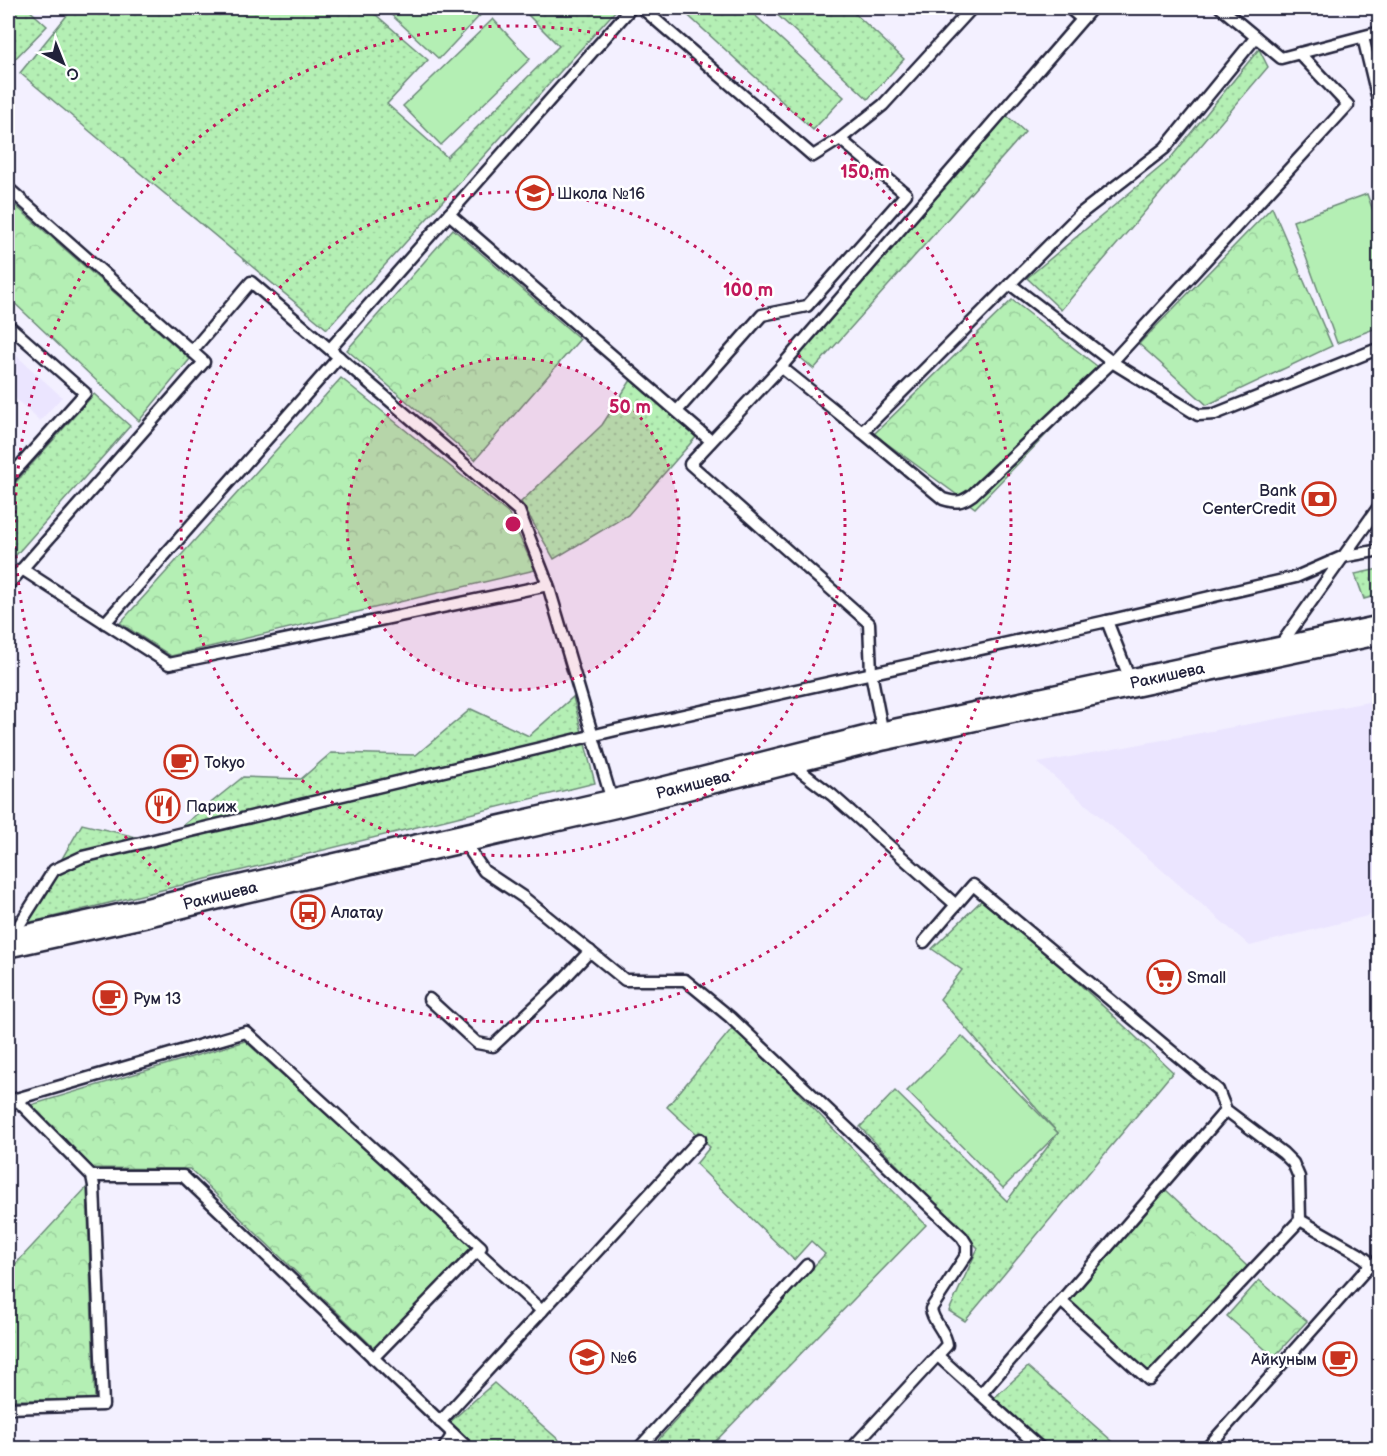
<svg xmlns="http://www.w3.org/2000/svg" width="1387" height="1456" viewBox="0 0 1387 1456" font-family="'Balsamiq Sans',sans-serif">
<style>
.built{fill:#ebe5ff}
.grass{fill:url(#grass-dots);stroke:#6b8878;stroke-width:1.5}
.park{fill:url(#park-crowns);stroke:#6b8878;stroke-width:1.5}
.pitch{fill:#b4efb4;stroke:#6b8878;stroke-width:1.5}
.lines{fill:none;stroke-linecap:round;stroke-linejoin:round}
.service-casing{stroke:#22223b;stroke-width:15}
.tertiary-casing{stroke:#22223b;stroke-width:32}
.service{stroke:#fff;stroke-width:10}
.tertiary{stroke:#fff;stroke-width:27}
.ring{fill:none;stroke:#c2185b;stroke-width:3;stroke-dasharray:3 6}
.labels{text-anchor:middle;stroke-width:5;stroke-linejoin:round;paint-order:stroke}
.poi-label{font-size:16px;fill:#22223b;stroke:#fff;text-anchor:start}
.street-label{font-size:16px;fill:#22223b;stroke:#fff}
.centre{fill:#c2185b;stroke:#fff;stroke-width:3}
.ring-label{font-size:18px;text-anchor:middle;font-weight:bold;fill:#c2185b;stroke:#fff;stroke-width:5;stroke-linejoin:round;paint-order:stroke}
</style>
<defs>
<pattern id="grass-dots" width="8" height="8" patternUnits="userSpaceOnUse" patternTransform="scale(1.5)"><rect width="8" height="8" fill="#b4efb4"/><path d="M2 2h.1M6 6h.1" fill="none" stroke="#9acd9c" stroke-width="1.8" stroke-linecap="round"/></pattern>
<pattern id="park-crowns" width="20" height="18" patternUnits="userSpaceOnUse" patternTransform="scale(1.5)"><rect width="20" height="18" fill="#b4efb4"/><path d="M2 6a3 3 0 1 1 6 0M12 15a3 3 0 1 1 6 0" fill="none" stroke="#9acd9c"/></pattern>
</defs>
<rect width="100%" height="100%" fill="#f3f0ff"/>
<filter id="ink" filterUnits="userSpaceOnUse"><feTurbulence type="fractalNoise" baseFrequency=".0167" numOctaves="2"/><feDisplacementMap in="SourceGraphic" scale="12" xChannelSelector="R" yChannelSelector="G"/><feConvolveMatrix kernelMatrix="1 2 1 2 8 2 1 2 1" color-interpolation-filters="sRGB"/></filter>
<g filter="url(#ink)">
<g class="built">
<path d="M8,348L62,397L40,421L8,392Z"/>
<path d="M1379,700V913L1250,946L1038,763Z"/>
</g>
<g class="grass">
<path d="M8,8H27L47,26L8,66Z"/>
<path d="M73,8H368L428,60L387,104L447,157L559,46L521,8H618L327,329L20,73Z"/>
<path d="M680,8H747L844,97L813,130Z"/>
<path d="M770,8H849L904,59L868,99Z"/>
<path d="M1259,49L1268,67L1061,310L1027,278L1169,160Z"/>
<path d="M1006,115L1025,132L814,369L796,354Z"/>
<path d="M631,380L696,437L628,515L554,559L521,502L602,425Z"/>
<path d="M94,394L130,426L8,564V491Z"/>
<path d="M1379,569V595L1364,599L1355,574Z"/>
<path d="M573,697L595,783L24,924L82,824L161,843L243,777L301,779L331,753L416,755L471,709L529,736Z"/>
<path d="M986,896L1173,1072L965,1321L949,1311L978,1248L860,1127L895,1091L1007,1201L1058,1133L940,999L962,970L932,949Z"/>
<path d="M734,1026L926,1225L709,1448H651L825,1254L811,1241L794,1260L696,1164L710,1147L667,1107Z"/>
<path d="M1028,1367L1120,1448H1051L994,1398Z"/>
<path d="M494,1383L568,1448H478L450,1422Z"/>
</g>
<g class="park">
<path d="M8,199L190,359L139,421L8,297V245L11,240L8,237Z"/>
<path d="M1272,207L1332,346L1207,405L1139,344Z"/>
<path d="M453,229L580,339L475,460L347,350Z"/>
<path d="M1012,300L1106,373L975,508L874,434Z"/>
<path d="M341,378L509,514L535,570L171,656L120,623Z"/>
<path d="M245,1041L472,1247L375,1349L190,1169L85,1168L24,1107Z"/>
<path d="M87,1187L95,1400H8V1272Z"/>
<path d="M1166,1190L1248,1267L1147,1373L1070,1301Z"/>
<path d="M1259,1280L1307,1321L1274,1357L1227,1316Z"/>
</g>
<g class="pitch">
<path d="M384,8H487L439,59Z"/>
<path d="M493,19L530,59L441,145L403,106Z"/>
<path d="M1367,194L1379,227V327L1337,343L1293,221Z"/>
<path d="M962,1036L1058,1133L1003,1188L907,1091Z"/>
</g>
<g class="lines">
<defs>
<g id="service">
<path d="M642,8L813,156L840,139L883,105L972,8"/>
<path d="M1069,8L1082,19"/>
<path d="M1221,8L1281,58L1380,32"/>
<path d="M1363,37L1380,108"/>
<path d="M8,188L204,362L8,585"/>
<path d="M449,214L711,441"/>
<path d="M1010,284L1112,362L1348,105L1299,53"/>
<path d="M8,325L85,393L8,479"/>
<path d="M330,349L631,8"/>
<path d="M192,351L251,282L519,511L548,585"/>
<path d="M781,367L862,432L1080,214L1165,148L1256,37"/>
<path d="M677,411L762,315L807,306L906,194L840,139"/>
<path d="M862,432L943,499C956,503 961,503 972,495L1112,362L1198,415L1215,414L1380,348"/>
<path d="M22,569L169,664L548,585L613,804"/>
<path d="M105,623L339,357"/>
<path d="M1279,647L1380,505"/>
<path d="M1131,682L1107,621L1296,577L1342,557L1380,550"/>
<path d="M883,734L871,673L869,623L690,464L781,367L1092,8"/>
<path d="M790,763L832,795L956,905"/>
<path d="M462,839L484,871L523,897L625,980H685L730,1017L962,1237L967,1245V1254L931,1309C933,1323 946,1331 947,1345L852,1448"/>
<path d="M11,938L54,870L82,857L616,730L1107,621"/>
<path d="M924,942L973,885L1218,1090L1226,1110L1283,1153L1293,1163L1299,1177L1300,1220L1149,1380L1061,1301L1226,1110"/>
<path d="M429,999L477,1043L493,1046L559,984L590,951"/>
<path d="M16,1099L246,1032L481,1247L373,1358"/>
<path d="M8,1108L16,1099L92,1176L94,1186L103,1405L8,1408"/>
<path d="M92,1176H183L468,1448"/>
<path d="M1300,1220L1359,1254L1380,1270"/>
<path d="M477,1251L542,1311"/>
<path d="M938,1356L1040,1448"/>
<path d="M981,1394L1061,1301"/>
<path d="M440,1422L700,1139"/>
<path d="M444,1448L453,1434"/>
<path d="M639,1448L807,1265"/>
<path d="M1207,1448L1371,1264"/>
</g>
<path id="tertiary" d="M8,943L145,913L229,892L613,804L883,736L1380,630"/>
</defs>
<use href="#service" class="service-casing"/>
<use href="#tertiary" class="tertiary-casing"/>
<use href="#service" class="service"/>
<use href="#tertiary" class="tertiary"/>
</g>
</g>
<circle cx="513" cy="524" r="166" fill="#c2185b" fill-opacity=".12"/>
<g class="ring">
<circle cx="513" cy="524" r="166"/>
<circle cx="513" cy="524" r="332"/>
<circle cx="513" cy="524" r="498"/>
</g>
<defs>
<symbol id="school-ring" viewBox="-11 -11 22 22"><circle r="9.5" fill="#fff" stroke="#c8321e" stroke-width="1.5"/><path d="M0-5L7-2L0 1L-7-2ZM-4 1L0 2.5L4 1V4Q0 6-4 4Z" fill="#c8321e"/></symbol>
<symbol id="bank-ring" viewBox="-11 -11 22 22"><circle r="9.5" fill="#fff" stroke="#c8321e" stroke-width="1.5"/><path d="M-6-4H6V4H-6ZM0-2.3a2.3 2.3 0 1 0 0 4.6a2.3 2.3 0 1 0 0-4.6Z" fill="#c8321e"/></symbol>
<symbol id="cafe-ring" viewBox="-11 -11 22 22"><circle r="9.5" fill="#fff" stroke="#c8321e" stroke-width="1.5"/><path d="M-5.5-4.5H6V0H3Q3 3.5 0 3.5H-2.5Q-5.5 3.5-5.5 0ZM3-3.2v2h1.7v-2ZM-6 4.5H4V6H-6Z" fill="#c8321e"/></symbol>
<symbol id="restaurant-ring" viewBox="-11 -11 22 22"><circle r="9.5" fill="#fff" stroke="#c8321e" stroke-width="1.5"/><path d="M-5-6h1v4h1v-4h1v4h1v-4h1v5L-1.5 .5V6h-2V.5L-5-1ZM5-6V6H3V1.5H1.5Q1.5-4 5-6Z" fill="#c8321e"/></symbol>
<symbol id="bus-ring" viewBox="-11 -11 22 22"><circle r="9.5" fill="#fff" stroke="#c8321e" stroke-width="1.5"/><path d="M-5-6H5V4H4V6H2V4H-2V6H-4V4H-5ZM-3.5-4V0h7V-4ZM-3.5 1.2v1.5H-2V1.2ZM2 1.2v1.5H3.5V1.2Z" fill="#c8321e"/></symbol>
<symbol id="supermarket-ring" viewBox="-11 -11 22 22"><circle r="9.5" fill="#fff" stroke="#c8321e" stroke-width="1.5"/><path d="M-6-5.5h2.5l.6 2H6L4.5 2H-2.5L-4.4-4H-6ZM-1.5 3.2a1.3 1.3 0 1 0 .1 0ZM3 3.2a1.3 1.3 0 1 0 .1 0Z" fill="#c8321e"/></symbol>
</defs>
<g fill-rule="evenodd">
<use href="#school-ring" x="515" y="174" width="38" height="38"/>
<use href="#bank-ring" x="1300" y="480" width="38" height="38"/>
<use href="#cafe-ring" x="162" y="743" width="38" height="38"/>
<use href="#restaurant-ring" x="144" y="787" width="38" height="38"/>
<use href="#bus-ring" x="289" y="893" width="38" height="38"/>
<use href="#supermarket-ring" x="1145" y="958" width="38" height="38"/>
<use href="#cafe-ring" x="91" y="979" width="38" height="38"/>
<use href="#school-ring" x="568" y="1338" width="38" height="38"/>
<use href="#cafe-ring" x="1321" y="1340" width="38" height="38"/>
</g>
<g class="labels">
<g class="poi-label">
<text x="557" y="199">Школа №16</text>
<text x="1296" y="496" text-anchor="end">Bank<tspan x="1296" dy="18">CenterCredit</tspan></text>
<text x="204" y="768">Tokyo</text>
<text x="186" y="812">Париж</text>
<text x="331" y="918">Алатау</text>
<text x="1187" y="983">Small</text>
<text x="133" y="1004">Рум 13</text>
<text x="610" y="1363">№6</text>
<text x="1317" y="1365" text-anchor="end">Айкуным</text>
</g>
<g class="street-label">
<text transform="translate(1167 675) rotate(-12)" y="6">Ракишева</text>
<text transform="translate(693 784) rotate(-14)" y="6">Ракишева</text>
<text transform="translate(220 895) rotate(-14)" y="6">Ракишева</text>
</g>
</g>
<circle cx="513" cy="524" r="9" class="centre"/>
<g class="ring-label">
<text x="865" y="178">150 m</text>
<text x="748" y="296">100 m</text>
<text x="630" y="413">50 m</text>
</g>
<rect width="1387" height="1456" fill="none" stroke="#fff" stroke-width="30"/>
<rect x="15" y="15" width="1357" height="1426" fill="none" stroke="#22223b" stroke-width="2" filter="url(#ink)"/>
<g transform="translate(63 63) rotate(138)" stroke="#ffffff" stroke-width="4.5" paint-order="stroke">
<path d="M0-4.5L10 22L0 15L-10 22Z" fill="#22223b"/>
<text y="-9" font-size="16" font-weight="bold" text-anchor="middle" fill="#22223b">С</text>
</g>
</svg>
